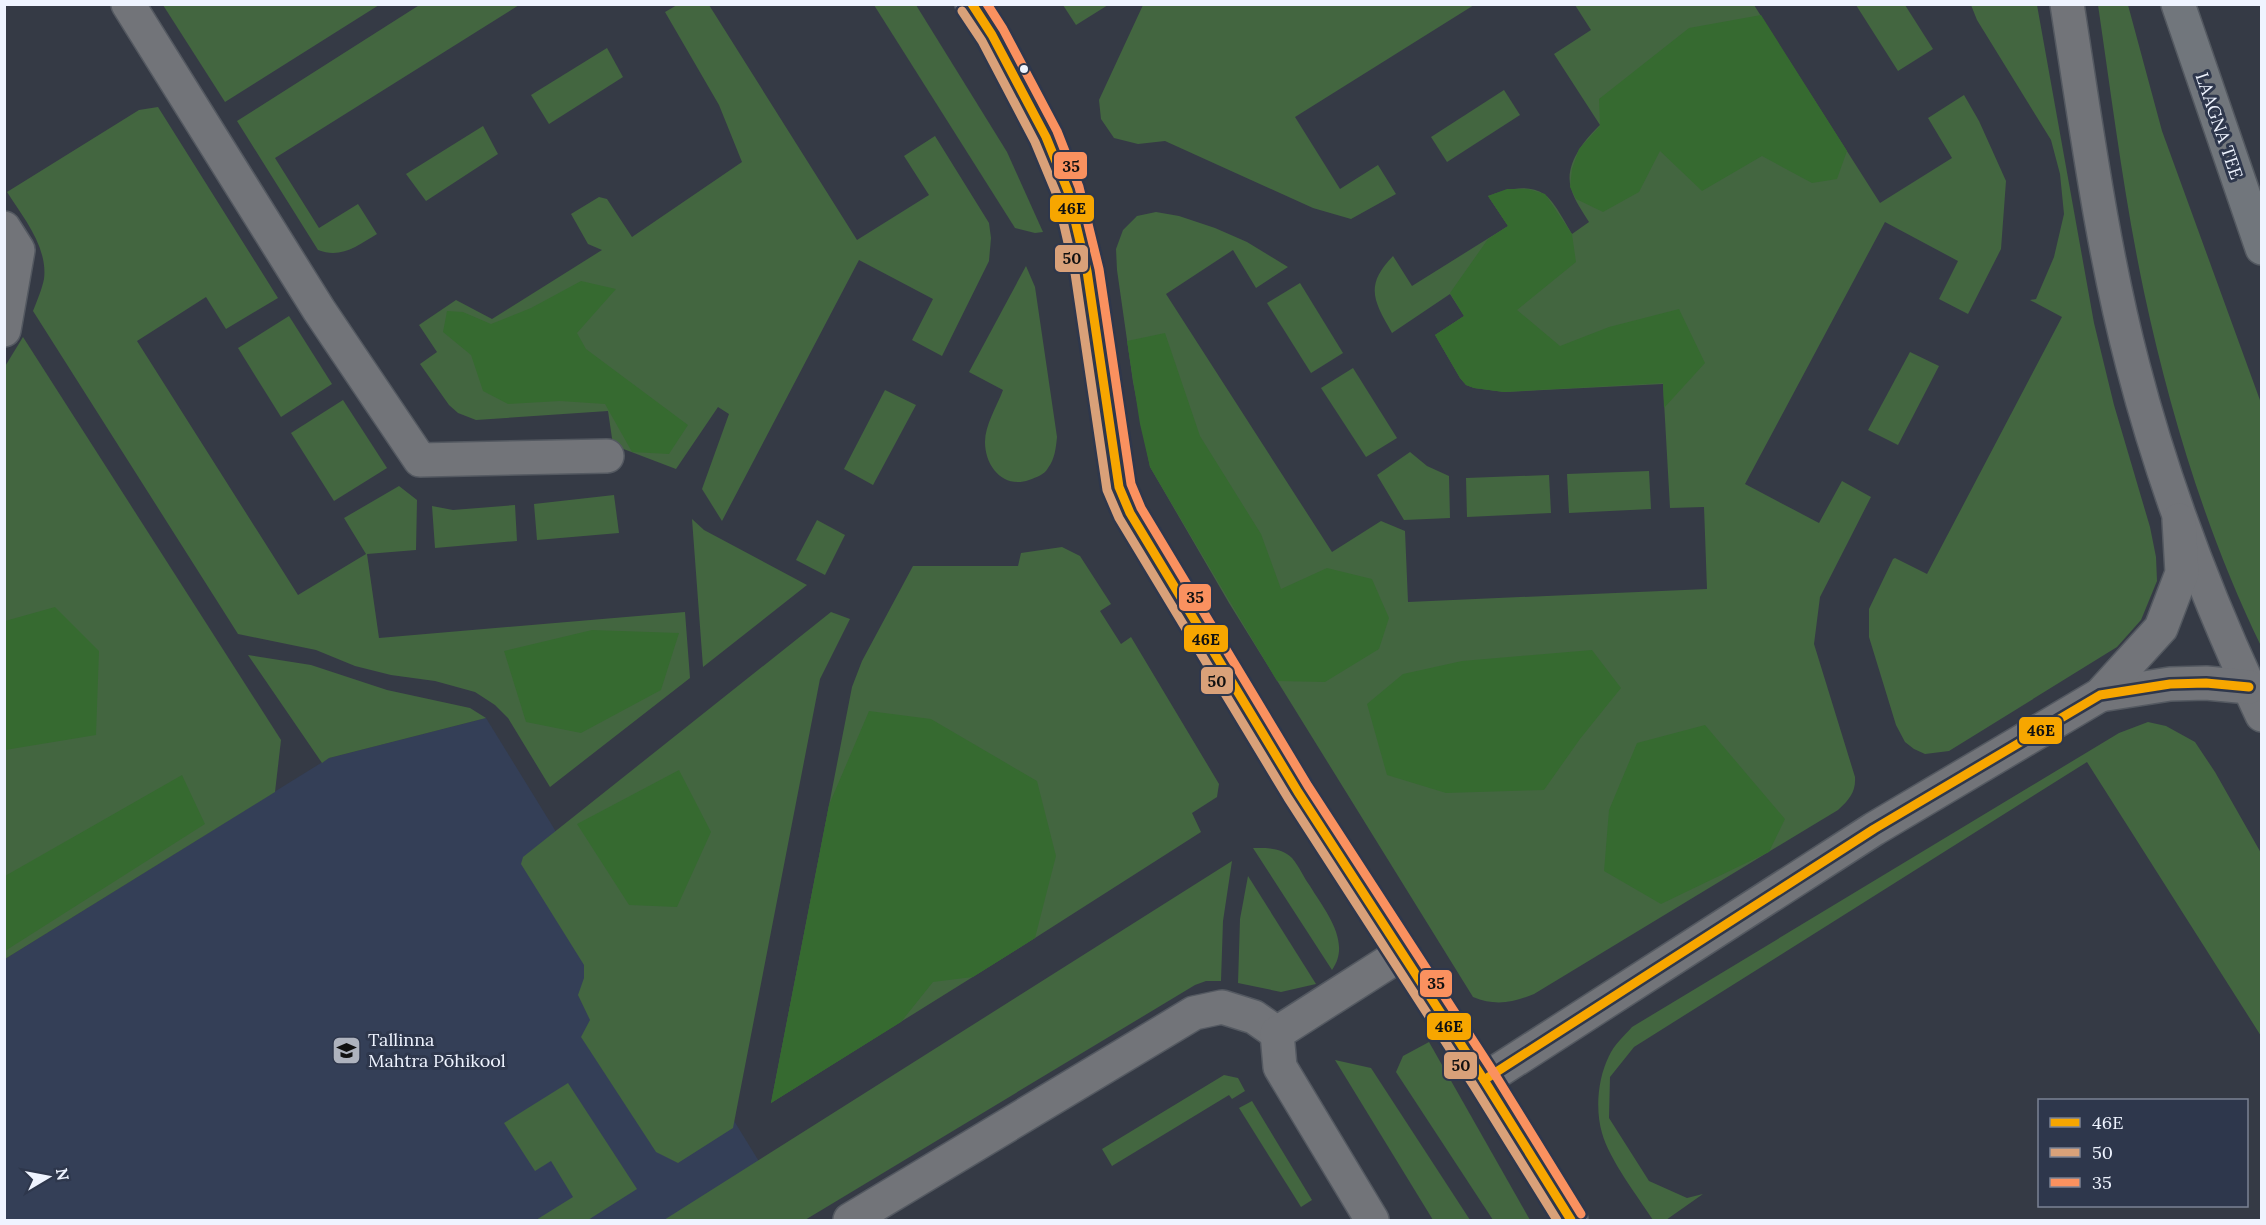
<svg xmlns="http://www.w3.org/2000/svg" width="2266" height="1225" viewBox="0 0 2266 1225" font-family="Lora,serif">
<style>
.built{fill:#343f57}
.green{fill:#436640}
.forest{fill:#366a30}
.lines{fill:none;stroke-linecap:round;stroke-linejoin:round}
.minor-casing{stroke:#545961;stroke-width:36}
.major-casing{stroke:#545961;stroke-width:36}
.minor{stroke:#727479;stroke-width:33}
.major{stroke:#71767c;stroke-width:33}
.bus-1-casing{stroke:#2e374c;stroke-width:14}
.bus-2-casing{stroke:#2e374c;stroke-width:14}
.bus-3-casing{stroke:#2e374c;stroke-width:14}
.bus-1{stroke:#f7a600;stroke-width:9}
.bus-2{stroke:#d9a179;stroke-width:9}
.bus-3{stroke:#fa915f;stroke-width:9}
.bus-dot{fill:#eff4ff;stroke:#2e374c;stroke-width:2}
.labels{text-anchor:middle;stroke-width:6;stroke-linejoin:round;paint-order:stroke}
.street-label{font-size:18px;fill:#eff4ff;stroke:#2e374c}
.poi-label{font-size:18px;fill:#eff4ff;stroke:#2e374c;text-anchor:start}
.line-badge{stroke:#2e374c;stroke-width:2}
.pale-badge-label{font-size:16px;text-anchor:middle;font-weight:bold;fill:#111}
</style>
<rect width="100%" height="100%" fill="#353a45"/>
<path class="built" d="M486,718L760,1163L666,1220H5V959L329,758Z"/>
<g class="green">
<path d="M421,4L519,5L275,158L319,228L358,204L377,234C357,246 341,259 318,250L237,121Z"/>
<path d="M163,5H379L225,102Z"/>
<path d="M677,5H709L857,240L929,195L904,156L935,136L989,223L991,238L989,261L942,356L912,340L933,299L859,260L722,521L702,489L729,414L718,407L676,469L613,445L608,411L476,420L458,413L449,405L420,364L437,352L419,325L456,300L492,319L602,250L588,244L571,214L599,197L607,199L632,237L742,162L719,105L665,12Z"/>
<path d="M874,5H916L1007,152L1043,232L1035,233L1015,228Z"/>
<path d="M1063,5H1108L1076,25Z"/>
<path d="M1143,5L1144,4L1474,5L1295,117L1340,189L1378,165L1396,194L1351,219L1313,208L1165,141L1138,144L1114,138L1101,119L1099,100Z"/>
<path d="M1575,5H1754L1880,203L1952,158L1928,118L1964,95L1979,121L2006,181L2001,249L1968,314L1939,299L1958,261L1885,222L1745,484L1819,523L1842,481L1871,497L1820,597L1814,644L1855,777C1856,792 1849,800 1838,810L1534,994C1512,1003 1495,1006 1473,997L1229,603L1150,467L1133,382L1117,270L1116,249L1123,230L1137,216L1156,212L1179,216L1215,228L1247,242L1288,267L1256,288L1233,250L1166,294L1332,552L1381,521L1405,531L1408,602L1707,589L1704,507L1670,508L1663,384L1504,392L1474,388L1466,385L1460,378L1435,335L1464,316L1450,294L1392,333C1374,301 1364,286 1393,256L1412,286L1508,226L1488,196C1504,190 1528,183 1544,194C1553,199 1566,224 1572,234L1589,222C1583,212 1574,200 1571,188C1564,165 1584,140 1600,125L1554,54L1591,30Z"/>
<path d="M1856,5H1905L1933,49L1898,71Z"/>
<path d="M1971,5H2037L2094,323L2114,405L2150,527L2156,557L2157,581L2141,620L2117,647L1949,751L1925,754L1914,749L1905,742L1896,725L1869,637V609L1893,559L1895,558L1927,574L2062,317L2030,300L2036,299L2054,257L2064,214L2060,174L2051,140L1977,20Z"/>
<path d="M2098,5H2128L2162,131L2261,403V646C2207,535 2170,413 2144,292C2124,197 2112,100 2098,5Z"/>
<path d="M607,48L623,77L549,124L531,95Z"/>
<path d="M1504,90L1520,115L1447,162L1431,137Z"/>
<path d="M158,107L278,298L226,329L206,297L137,341L298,595L366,554L344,518L399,486L417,500L416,550L367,554L379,638L685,612L690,678L550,787L508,718L495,705L475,692L435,681L391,675L355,666L316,650L238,634L33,311C37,301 42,289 44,279C48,247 23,217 7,192L139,110Z"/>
<path d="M483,126L498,154L426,201L406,174Z"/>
<path d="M1026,266L1035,287L1057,437C1056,447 1055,459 1048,468C1044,475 1037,477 1029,480C1004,489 985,467 985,442C985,425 997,406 1003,390L969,372Z"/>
<path d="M1300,283L1343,353L1311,373L1267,303Z"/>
<path d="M289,316L332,384L281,417L238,348Z"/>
<path d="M23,337L281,740L275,792L5,959L4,368Z"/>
<path d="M1910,352L1939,366L1898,445L1868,430Z"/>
<path d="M1353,368L1397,438L1366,457L1321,388Z"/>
<path d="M885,390L916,405L873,485L844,469Z"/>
<path d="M343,400L387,468L334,501L291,433Z"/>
<path d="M1410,452L1427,466L1449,476L1450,518L1404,520L1377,475Z"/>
<path d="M1649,471L1651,509L1569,513L1567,474Z"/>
<path d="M1549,475L1551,513L1467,517L1466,478Z"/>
<path d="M614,495L619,533L537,540L534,504Z"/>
<path d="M515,505L517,541L435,548L432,506L453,510Z"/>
<path d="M692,519L704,530L807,585L703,667Z"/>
<path d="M817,520L845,535L825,575L796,560Z"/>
<path d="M1062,547L1080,556L1111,604L1100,611L1121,644L1131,637L1219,784L1217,797L1192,813L1201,832L1035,938L771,1103L852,687L862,661L913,566H1018L1021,553Z"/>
<path d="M831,612L850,619L820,679L733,1128L678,1163L656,1152L581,1037L590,1020L578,995L584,978V965L521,864L523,857Z"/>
<path d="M248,655L311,665L387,690L470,708L486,718L329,758L322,763Z"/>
<path d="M2148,722L2166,726L2195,742L2215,772L2261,853V1036L2087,762L1634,1047L1610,1077L1609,1118L1649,1181L1687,1198L1703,1194L1666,1220H1653C1638,1197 1609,1159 1602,1133C1595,1109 1598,1078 1609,1056C1614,1045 1624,1036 1632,1027L2119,733Z"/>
<path d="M1253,848C1267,848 1281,847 1292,858C1299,866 1304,878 1310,886C1325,911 1352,942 1332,970Z"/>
<path d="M1232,861L1223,921L1221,981H1206L1195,985L805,1220H664Z"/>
<path d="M1248,876L1316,984L1281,992L1238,983L1240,919Z"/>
<path d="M1429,1042L1530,1220H1493L1396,1072L1403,1056Z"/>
<path d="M1335,1060L1371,1068L1470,1220H1433Z"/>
<path d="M1224,1075L1238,1078L1245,1091L1232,1099L1229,1095L1112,1166L1102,1149Z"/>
<path d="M568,1083L637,1189L588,1220H536L573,1197L551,1161L535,1171L504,1123Z"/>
<path d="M1252,1101L1312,1200L1301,1207L1239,1108Z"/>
</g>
<g class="forest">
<path d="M1761,15L1847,151L1837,179L1812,183L1762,156L1702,191L1660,151L1639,192L1603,212L1576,199L1570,187L1572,169L1579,149L1600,126L1599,99L1689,28Z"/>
<path d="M1507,189H1528L1545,194L1572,234L1576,262L1517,310L1560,346L1609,327L1679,309L1705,363L1664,408L1663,383L1504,392L1474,388L1466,385L1460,378L1435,335L1464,316L1450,293L1488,239L1508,226L1488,196Z"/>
<path d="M581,281L616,289L577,333L586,349L688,425L669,454L632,452L605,404L560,401L508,404L483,391L471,355L443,332L447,311L463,312L491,324L531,308Z"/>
<path d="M1165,333L1200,436L1261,534L1281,589L1327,568L1372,579L1389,618L1379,649L1325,682L1277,681L1150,467L1140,424L1127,341Z"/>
<path d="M55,607L99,651L96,735L5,750V621Z"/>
<path d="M592,630L679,633L661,690L581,733L526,722L504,651Z"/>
<path d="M1592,650L1621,688L1580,739L1544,790L1446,793L1387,775L1367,704L1403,674L1462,661Z"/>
<path d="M869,711L931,719L1037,781L1056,856L1035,938L973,977L933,982L901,1022L771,1103L829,805Z"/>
<path d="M1705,725L1785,819L1769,852L1661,904L1604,871L1609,810L1637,743Z"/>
<path d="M679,770L711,832L677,907L629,905L577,824Z"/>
<path d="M182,775L205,824L5,951V876Z"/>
</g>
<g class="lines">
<defs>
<g id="minor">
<path d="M128,4L319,310L420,460L607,456"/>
<path d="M972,4L992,35L1046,137L1068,191L1087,271L1119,487L1130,513L1298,792L1484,1080L1571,1220"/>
<path d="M2067,4C2086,125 2102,248 2133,366C2164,486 2209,603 2262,715"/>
<path d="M4,228L18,250L4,330"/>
<path d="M2100,695L2170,684L2206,683L2249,687"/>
<path d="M1484,1080L1874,829L2100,695L2161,628L2182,573L2179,520"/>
<path d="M850,1220L1194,1013L1222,1007L1254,1017L1277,1033"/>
<path d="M1372,1220L1280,1067L1277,1033L1401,954"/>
</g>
<path id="major" d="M2178,4L2262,248"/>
</defs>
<use href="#minor" class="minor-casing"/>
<use href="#major" class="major-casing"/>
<use href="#minor" class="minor"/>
<use href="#major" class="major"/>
<defs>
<g id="bus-1">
<path d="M972,4L992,35L1046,137L1068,191L1087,271L1119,487L1130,513L1298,792L1484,1080L1571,1220"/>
<path d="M1484,1080L1874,829L2100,695L2170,684L2206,683L2249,687"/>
</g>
<path id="bus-2" d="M962,11L982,41L1035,142L1057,195L1075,273L1107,490L1119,518L1288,798L1474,1086L1557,1220"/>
<path id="bus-3" d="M987,4L1003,29L1057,131L1079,187L1099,269L1131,484L1141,508L1308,786L1494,1073L1581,1214"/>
</defs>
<use href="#bus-1" class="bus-1-casing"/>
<use href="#bus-2" class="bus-2-casing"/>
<use href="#bus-3" class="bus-3-casing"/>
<use href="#bus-1" class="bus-1"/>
<use href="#bus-2" class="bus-2"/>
<use href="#bus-3" class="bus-3"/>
</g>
<defs>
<symbol id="school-square" viewBox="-11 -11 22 22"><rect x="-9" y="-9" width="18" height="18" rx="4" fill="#aeb3be" stroke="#2e374c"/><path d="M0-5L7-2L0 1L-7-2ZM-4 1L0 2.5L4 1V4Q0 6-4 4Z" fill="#111"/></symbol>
</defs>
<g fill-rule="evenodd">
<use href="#school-square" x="330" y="1034" width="33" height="33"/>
</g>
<circle class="bus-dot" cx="1024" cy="69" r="5"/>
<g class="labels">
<g class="street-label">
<text transform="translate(2219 126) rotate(71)" y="6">LAAGNA TEE</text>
</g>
<g class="poi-label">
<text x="368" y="1046">Tallinna<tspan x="368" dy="21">Mahtra Põhikool</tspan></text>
</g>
</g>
<g class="line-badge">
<rect x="1053" y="151" width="35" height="29" rx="6" fill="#fa915f"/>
<rect x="1049" y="194" width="46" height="29" rx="6" fill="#f7a600"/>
<rect x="1054" y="244" width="35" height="29" rx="6" fill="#d9a179"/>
<rect x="1178" y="583" width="34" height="29" rx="6" fill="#fa915f"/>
<rect x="1183" y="624" width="46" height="29" rx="6" fill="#f7a600"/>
<rect x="1200" y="666" width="34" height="29" rx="6" fill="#d9a179"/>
<rect x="2018" y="716" width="45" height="29" rx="6" fill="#f7a600"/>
<rect x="1419" y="969" width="34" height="29" rx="6" fill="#fa915f"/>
<rect x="1426" y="1012" width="46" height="29" rx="6" fill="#f7a600"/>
<rect x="1443" y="1051" width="35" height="29" rx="6" fill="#d9a179"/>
</g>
<g class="pale-badge-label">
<text x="1071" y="172">35</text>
<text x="1072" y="214">46E</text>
<text x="1072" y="264">50</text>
<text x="1195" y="603">35</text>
<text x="1206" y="645">46E</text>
<text x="1217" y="687">50</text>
<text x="2041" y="736">46E</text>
<text x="1436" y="989">35</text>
<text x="1449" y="1032">46E</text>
<text x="1461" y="1071">50</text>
</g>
<rect width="2266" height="1225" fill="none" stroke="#eff4ff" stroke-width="12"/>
<rect x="2038" y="1099" width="210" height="108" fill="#2e374c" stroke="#7b8394" stroke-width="1.5"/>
<rect x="2050" y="1118" width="30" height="9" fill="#f7a600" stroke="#7b8394" stroke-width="1.5"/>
<text x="2092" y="1129" font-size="18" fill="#eff4ff">46E</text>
<rect x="2050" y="1148" width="30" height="9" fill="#d9a179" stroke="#7b8394" stroke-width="1.5"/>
<text x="2092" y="1159" font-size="18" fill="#eff4ff">50</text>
<rect x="2050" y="1178" width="30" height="9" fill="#fa915f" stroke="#7b8394" stroke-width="1.5"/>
<text x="2092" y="1189" font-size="18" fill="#eff4ff">35</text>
<g transform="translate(48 1177) rotate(80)" stroke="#2e374c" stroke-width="4.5" paint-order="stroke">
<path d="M0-4.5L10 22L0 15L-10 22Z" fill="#eff4ff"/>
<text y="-9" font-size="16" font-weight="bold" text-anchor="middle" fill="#eff4ff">N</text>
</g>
</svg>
